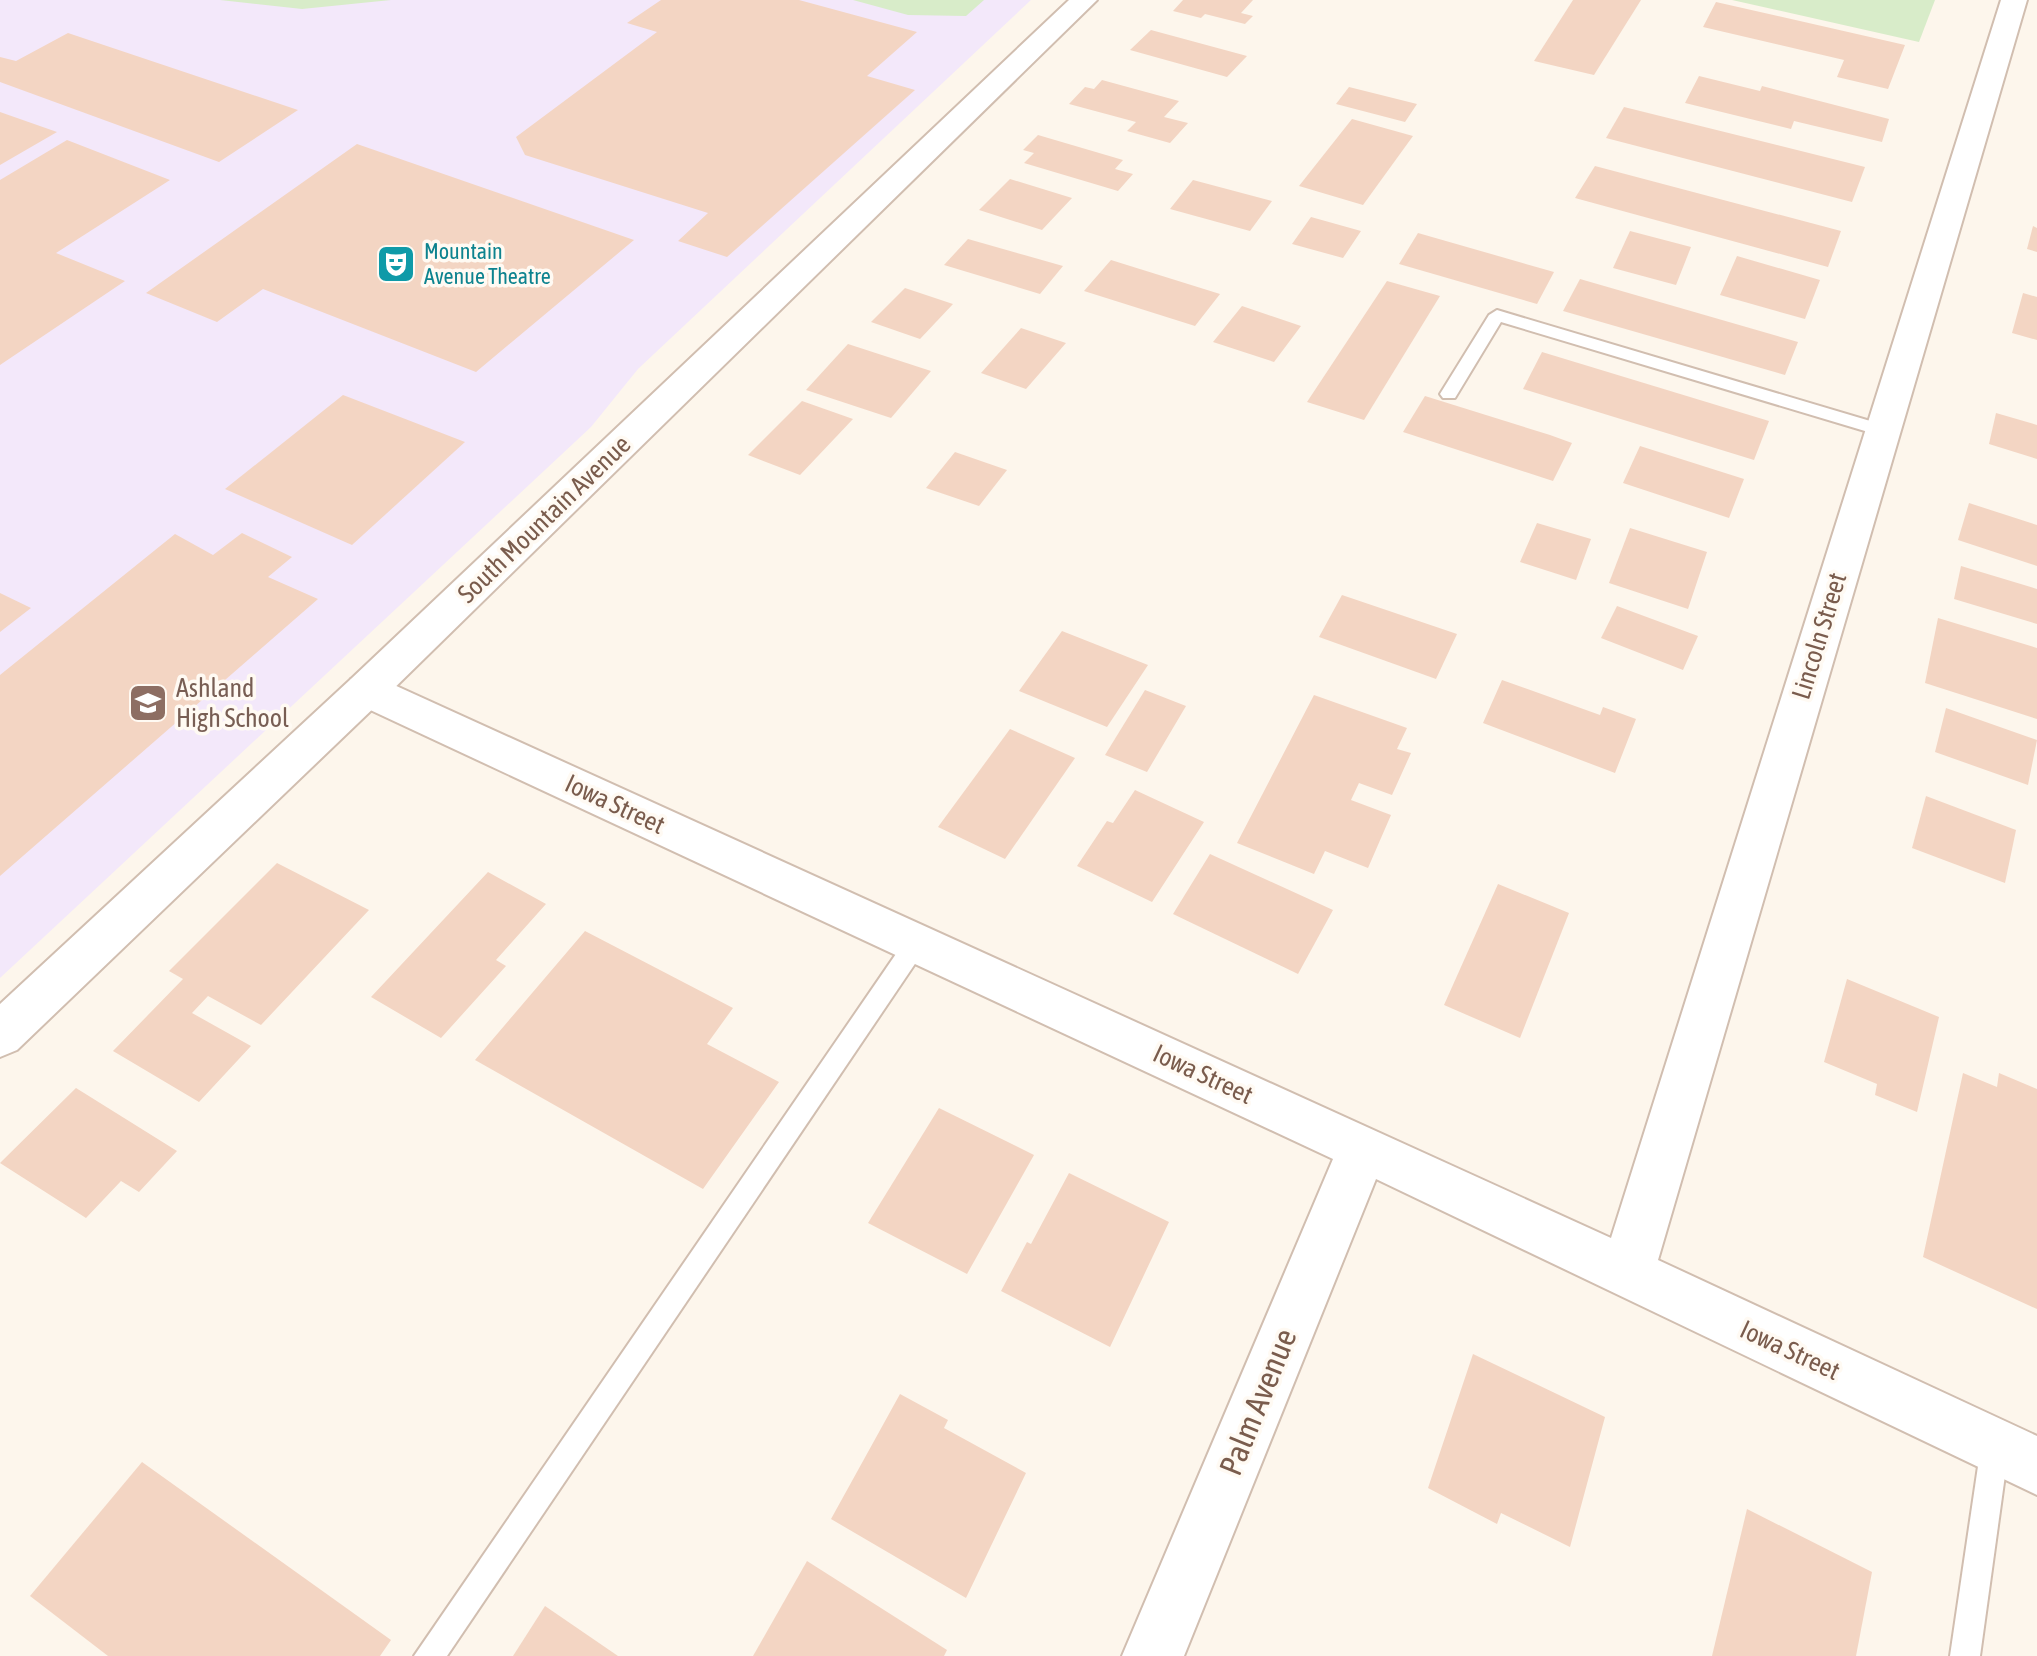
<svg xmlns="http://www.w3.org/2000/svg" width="2037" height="1656" viewBox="0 0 2037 1656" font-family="'Asap Condensed',sans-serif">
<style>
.education{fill:#f3e8fa}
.green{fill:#d8ecc9}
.building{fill:#f3d5c3}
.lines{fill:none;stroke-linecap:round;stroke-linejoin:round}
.service-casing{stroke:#d1beb0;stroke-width:4}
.minor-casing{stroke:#d1beb0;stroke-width:4}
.tertiary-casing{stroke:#d1beb0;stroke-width:4}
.service{fill:#fff;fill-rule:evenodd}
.minor{fill:#fff;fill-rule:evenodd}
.tertiary{fill:#fff;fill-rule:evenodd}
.labels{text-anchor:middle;stroke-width:7;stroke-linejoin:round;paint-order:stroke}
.far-culture-label{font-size:22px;fill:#0d838f;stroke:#fffaf3;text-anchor:start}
.street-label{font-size:26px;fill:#7a5c4d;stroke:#fffaf3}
.education-label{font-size:26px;fill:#785e54;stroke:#fffaf3;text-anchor:start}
.near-street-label{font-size:32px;fill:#7a5c4d;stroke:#fffaf3}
</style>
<rect width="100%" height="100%" fill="#fdf6ec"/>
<path class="education" d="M0,0H1031L638,369L591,427L0,978Z"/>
<g class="green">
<path d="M220,0H391L302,9Z"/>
<path d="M853,0H984L966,16L908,15Z"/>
<path d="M1732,0H1935L1919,42Z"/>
</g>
<g class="building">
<path d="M661,0H799L917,32L867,76L915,90L727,257L678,241L708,213L525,155L516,137L657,32L627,23Z"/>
<path d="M1183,0H1253L1241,13L1253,16L1245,24L1205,14L1201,18L1173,11Z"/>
<path d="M1573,0H1641L1594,75L1534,61Z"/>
<path d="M1716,2L1905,45L1888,89L1837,77L1844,60L1703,27Z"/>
<path d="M1151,30L1247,56L1227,77L1130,50Z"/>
<path d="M68,33L298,110L219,162L0,82V57L16,61Z"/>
<path d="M1699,76L1760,91L1762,86L1889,119L1882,142L1794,121L1791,129L1685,103Z"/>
<path d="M1102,80L1179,101L1164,117L1188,123L1170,143L1127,131L1136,122L1069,104L1085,87L1094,89Z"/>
<path d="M1349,87L1417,104L1405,122L1336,104Z"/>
<path d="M1624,107L1865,167L1852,202L1606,138Z"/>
<path d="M0,112L57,132L0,165Z"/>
<path d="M1352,119L1413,136L1363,205L1299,186Z"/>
<path d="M1038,135L1123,160L1115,169L1133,174L1118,191L1024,163L1034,153L1023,150Z"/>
<path d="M67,140L170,180L56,253L125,281L0,365V180Z"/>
<path d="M357,144L634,240L476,372L263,289L217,322L146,293Z"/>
<path d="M1595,166L1841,231L1828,267L1575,198Z"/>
<path d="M1010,179L1072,198L1042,230L979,210Z"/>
<path d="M1193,180L1272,201L1250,231L1170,209Z"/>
<path d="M1311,217L1361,231L1343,258L1292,244Z"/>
<path d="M2033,226L2037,228V252L2027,249Z"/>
<path d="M1630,231L1691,247L1676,285L1613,268Z"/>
<path d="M1418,233L1554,272L1537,304L1399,264Z"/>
<path d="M968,239L1063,266L1040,294L944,265Z"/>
<path d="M1737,256L1820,280L1805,319L1720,295Z"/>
<path d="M1111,260L1220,294L1195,326L1084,291Z"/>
<path d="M1580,279L1798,342L1785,375L1563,311Z"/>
<path d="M1387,281L1440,296L1364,420L1307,402Z"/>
<path d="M905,288L953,304L920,339L871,322Z"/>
<path d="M2023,293L2037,297V340L2012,333Z"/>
<path d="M1242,306L1301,326L1274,362L1213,342Z"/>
<path d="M1021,328L1066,343L1026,389L981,373Z"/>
<path d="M848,344L931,371L891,418L806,390Z"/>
<path d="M1542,352L1769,421L1754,460L1523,389Z"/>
<path d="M343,395L465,442L352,545L225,489Z"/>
<path d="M1425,396L1550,435L1572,443L1553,481L1403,432Z"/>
<path d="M802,401L853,419L800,475L748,455Z"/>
<path d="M1996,413L2037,425V459L1989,444Z"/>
<path d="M1640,446L1744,479L1729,518L1623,483Z"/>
<path d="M955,452L1007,470L979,506L926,488Z"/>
<path d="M1969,503L2037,525V566L1958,540Z"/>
<path d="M1537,523L1591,539L1576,580L1520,562Z"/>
<path d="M1630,528L1707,552L1688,609L1609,583Z"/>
<path d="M242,533L292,557L268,577L318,599L0,876V675L175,534L213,555Z"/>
<path d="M1961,566L2037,589V624L1954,599Z"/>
<path d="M0,593L31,608L0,632Z"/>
<path d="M1342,595L1457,634L1436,679L1319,637Z"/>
<path d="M1617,606L1698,636L1683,670L1601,638Z"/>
<path d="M1938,618L2037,648V719L1925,683Z"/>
<path d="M1062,631L1148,665L1107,727L1019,691Z"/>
<path d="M1502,680L1600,715L1603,707L1636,719L1615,773L1483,723Z"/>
<path d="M1145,690L1186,706L1147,772L1105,755Z"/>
<path d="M1314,695L1407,728L1397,749L1411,753L1392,795L1359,783L1351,800L1391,815L1368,868L1325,851L1314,874L1237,843Z"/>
<path d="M1946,708L2037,740L2028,785L1935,752Z"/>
<path d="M1010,729L1075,758L1005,859L938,827Z"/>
<path d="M1135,790L1204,822L1152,902L1077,866L1107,821L1113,823Z"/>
<path d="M1926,796L2016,830L2005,883L1912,848Z"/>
<path d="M1210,854L1333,910L1298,974L1173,914Z"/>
<path d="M277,863L369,910L261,1025L208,996L192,1013L251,1046L199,1102L113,1051L183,979L169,971Z"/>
<path d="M488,872L546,904L496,960L506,966L441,1038L371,997Z"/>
<path d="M1498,884L1569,913L1520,1038L1444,1005Z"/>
<path d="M585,931L733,1008L707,1044L779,1082L703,1189L475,1060Z"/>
<path d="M1847,979L1939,1017L1917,1112L1875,1095L1877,1084L1824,1062Z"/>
<path d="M1963,1073L1997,1087L1999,1073L2037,1089V1309L1923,1257Z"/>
<path d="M76,1088L177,1151L139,1192L121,1181L86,1218L0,1163Z"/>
<path d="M939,1108L1034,1155L967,1274L868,1223Z"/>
<path d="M1069,1173L1169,1222L1110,1347L1001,1291L1027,1242L1031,1244Z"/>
<path d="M1473,1354L1605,1417L1570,1547L1501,1513L1497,1524L1428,1488Z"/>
<path d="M900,1394L948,1420L944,1428L1026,1473L966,1598L831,1519Z"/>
<path d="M142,1462L391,1640L380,1656H108L30,1596Z"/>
<path d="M1747,1509L1872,1572L1856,1656H1712Z"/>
<path d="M807,1561L947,1650L944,1656H753Z"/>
<path d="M545,1606L618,1656H513Z"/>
</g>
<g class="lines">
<defs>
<g id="service">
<path d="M1497,310L1887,426L1890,430L1881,436L1875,434L1501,322L1455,398H1443L1440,394L1489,315Z"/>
<path d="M917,932L925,935L929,942L925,949L447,1656H414L909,935Z"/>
<path d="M1995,1432L2005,1436L2009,1446L1980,1656H1950L1981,1446L1985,1436Z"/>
</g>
<path id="minor" d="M2001,0H2027L1658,1260L2037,1436V1495L1376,1179L1184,1656H1122L1333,1159L351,701L345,690L351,679L366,674L381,679L1611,1238Z"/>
<path id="tertiary" d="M1069,0H1097L381,701L17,1050L0,1057V1004L351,679Z"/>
</defs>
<use href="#service" class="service-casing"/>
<use href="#minor" class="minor-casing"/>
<use href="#tertiary" class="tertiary-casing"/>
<use href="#service" class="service"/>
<use href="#minor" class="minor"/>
<use href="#tertiary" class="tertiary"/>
</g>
<defs>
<symbol id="theatre-square" viewBox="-11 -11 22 22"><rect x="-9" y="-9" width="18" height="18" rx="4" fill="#0f9aa8" stroke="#fffaf3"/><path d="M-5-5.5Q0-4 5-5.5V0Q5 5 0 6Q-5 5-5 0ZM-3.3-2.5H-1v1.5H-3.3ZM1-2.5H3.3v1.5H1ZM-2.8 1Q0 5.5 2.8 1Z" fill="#fff"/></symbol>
<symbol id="school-square" viewBox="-11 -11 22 22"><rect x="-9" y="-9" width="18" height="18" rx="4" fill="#8d6e63" stroke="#fffaf3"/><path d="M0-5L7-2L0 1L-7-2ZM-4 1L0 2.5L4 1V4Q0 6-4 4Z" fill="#fff"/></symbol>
</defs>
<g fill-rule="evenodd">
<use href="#theatre-square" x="374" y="242" width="44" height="44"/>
<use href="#school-square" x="126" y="681" width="44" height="44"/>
</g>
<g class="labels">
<g class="far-culture-label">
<text x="424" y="259">Mountain<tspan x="424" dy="25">Avenue Theatre</tspan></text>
</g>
<g class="street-label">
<text transform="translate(544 519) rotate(-44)" y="9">South Mountain Avenue</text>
<text transform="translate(1819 636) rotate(-73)" y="9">Lincoln Street</text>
<text transform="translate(615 804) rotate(25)" y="9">Iowa Street</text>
<text transform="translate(1203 1074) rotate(25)" y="9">Iowa Street</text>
<text transform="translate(1790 1350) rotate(25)" y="9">Iowa Street</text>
</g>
<g class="education-label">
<text x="176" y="697">Ashland<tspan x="176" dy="30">High School</tspan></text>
</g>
<g class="near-street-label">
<text transform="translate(1258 1402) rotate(-68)" y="11">Palm Avenue</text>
</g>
</g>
</svg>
